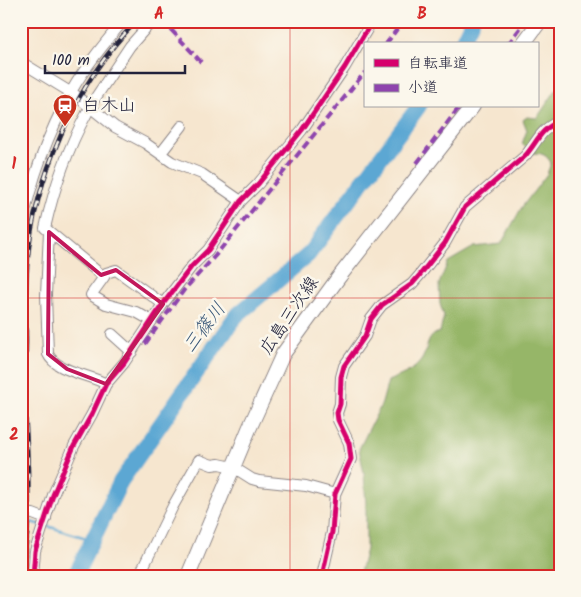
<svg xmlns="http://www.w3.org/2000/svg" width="581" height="597" font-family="Kalam,'Klee One',sans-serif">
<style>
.forest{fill:#96b668;stroke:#5c6c52}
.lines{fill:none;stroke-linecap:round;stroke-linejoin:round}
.stream{stroke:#5ba7d3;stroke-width:2.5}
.river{stroke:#5ba7d3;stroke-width:16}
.minor-casing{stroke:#8c8485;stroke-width:12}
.major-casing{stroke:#8c8485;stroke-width:16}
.minor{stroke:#fff;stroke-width:10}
.major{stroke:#fff;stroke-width:14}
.rail-casing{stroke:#22223b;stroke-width:4.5}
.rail{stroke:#fbf7ec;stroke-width:2.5;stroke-dasharray:8;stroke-linecap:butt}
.quiet{stroke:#8e44ad;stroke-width:4;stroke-dasharray:8 4;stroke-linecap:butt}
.cycleway-casing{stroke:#fbf7ec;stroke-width:8}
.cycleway{stroke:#d6006c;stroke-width:5}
.marked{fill:none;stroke:#c2185b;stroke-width:4;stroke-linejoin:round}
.grid{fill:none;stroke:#d62828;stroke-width:1;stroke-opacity:0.55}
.labels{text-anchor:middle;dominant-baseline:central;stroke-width:5;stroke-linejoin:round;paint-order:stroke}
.poi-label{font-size:18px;fill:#22223b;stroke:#fbf7ec;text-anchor:start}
.street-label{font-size:18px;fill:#22223b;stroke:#fbf7ec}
.water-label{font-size:19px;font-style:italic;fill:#395778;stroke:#fbf7ec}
.neatline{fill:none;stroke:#d62828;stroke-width:2}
.grid-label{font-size:16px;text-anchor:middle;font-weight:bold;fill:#d62828}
</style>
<rect width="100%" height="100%" fill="#fbf7ec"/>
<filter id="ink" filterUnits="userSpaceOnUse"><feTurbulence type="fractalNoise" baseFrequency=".02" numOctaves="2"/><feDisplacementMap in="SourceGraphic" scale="10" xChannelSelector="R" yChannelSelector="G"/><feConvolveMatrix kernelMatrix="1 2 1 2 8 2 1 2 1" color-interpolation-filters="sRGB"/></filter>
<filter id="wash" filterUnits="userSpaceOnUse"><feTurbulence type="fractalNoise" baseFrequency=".0096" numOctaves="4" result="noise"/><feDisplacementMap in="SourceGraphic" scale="20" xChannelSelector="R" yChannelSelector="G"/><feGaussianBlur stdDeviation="1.12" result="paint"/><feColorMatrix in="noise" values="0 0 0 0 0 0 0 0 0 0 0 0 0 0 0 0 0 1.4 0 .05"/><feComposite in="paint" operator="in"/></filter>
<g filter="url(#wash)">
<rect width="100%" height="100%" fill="#f6e6cf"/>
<path class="forest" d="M556,90L560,93V576H359L366,549V506L364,473L359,449L382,403L388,381C399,376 412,372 419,363C429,353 424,336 440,332L444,316L440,304L439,284L448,262L474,247L501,244L522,207L547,174L551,163C547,155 542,153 533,153L522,144L527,130L523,120L527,117L537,118Z"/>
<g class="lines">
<path class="stream" d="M21,519L41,525
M47,526L93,540"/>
<path class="river" d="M461,44L472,21
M75,576L121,481L236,316L308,255L419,106"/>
</g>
</g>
<g filter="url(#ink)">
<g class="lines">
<defs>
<path id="minor" d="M21,62L75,95L115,127L145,143L172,162L202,174L241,201
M90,106L130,46L152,21
M87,113C67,150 54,188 45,228L104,277L106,273L116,270L163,304
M161,153L182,126
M21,229C31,181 47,135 71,92C85,67 104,44 123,21
M49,232L46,295L48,354C56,372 90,374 106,384
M104,277L91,295L106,304L136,312L152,321
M112,334L132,352
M21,513L33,514L46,519
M33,576L35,551L53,495L74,446L92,414L106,384L124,363L163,304L192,266L208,250L241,201L258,184L302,130L345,67L372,21
M139,576L173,506L199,460L212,465L219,464L233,467L252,479L259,481L306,486L335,494
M322,576L332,532L335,494L351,459L349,443L338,420L337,413L340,404L341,377L344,366L365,336L371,319L382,305L412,284L419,276L445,243L465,207L525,156C538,141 540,129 560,121"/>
<path id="major" d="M523,44L540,21
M188,576L249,429L283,354L339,277L473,106"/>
</defs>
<use href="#minor" class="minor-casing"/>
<use href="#major" class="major-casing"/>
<use href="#minor" class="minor"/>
<use href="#major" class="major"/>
<defs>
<path id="rail" d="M21,576C24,557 28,538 28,519C30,482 27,446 25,409C24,387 26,364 26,341C26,317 25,293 27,269C32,184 75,81 137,21"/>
</defs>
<use href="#rail" class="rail-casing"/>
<use href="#rail" class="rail"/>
<path class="quiet" d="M163,21L202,63
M386,44L403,21
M508,44L526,21
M417,163L460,106
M145,344L184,290L215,256L365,72"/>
<defs>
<path id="cycleway" d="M33,576L35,551L53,495L74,446L92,414L106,384L124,363L163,304L192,266L208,250L241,201L258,184L302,130L345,67L372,21
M322,576L332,532L335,494L351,459L349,443L338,420L337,413L340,404L341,377L344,366L365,336L371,319L382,305L412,284L419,276L445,243L465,207L525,156C538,141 540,129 560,121"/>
</defs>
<use href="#cycleway" class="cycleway-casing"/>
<use href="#cycleway" class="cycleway"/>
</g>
</g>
<path class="marked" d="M49,232L101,275L116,270L163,304L106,384L67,369L48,354Z"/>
<path class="grid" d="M290,21V576M21,298H560"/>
<defs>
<symbol id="station-pin" viewBox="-11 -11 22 30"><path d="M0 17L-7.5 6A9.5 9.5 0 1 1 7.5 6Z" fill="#c8321e" stroke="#fbf7ec"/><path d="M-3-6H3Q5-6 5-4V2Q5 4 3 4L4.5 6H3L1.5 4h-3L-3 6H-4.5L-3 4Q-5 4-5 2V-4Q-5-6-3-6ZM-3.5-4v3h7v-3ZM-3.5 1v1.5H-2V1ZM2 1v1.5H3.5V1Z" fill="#fff"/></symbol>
</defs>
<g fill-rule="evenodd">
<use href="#station-pin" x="51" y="92" width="28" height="38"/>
</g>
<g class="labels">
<g class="poi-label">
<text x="82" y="106">白木山</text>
</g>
<g class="street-label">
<text transform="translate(290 316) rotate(-56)">広島三次線</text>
</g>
<g class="water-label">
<text transform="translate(205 328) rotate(-53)">三篠川</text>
</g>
</g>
<rect width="581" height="597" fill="none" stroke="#fbf7ec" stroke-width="55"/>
<rect x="364" y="42" width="175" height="65" fill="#fbf7ec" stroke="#a4a2a5"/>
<rect x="374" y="59" width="25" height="8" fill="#d6006c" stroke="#a4a2a5"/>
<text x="408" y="68" font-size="15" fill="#22223b">自転車道</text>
<rect x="374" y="84" width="25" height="8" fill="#8e44ad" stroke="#a4a2a5"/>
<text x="408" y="92" font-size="15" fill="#22223b">小道</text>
<path d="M45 65v8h140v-8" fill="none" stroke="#22223b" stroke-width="2.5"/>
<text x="52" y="65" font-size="15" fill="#22223b" stroke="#fbf7ec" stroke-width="4" paint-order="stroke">100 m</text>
<rect x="28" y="28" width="526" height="542" class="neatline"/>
<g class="grid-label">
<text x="159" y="19">A</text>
<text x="422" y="19">B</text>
<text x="14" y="169">1</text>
<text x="14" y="440">2</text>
</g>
</svg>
